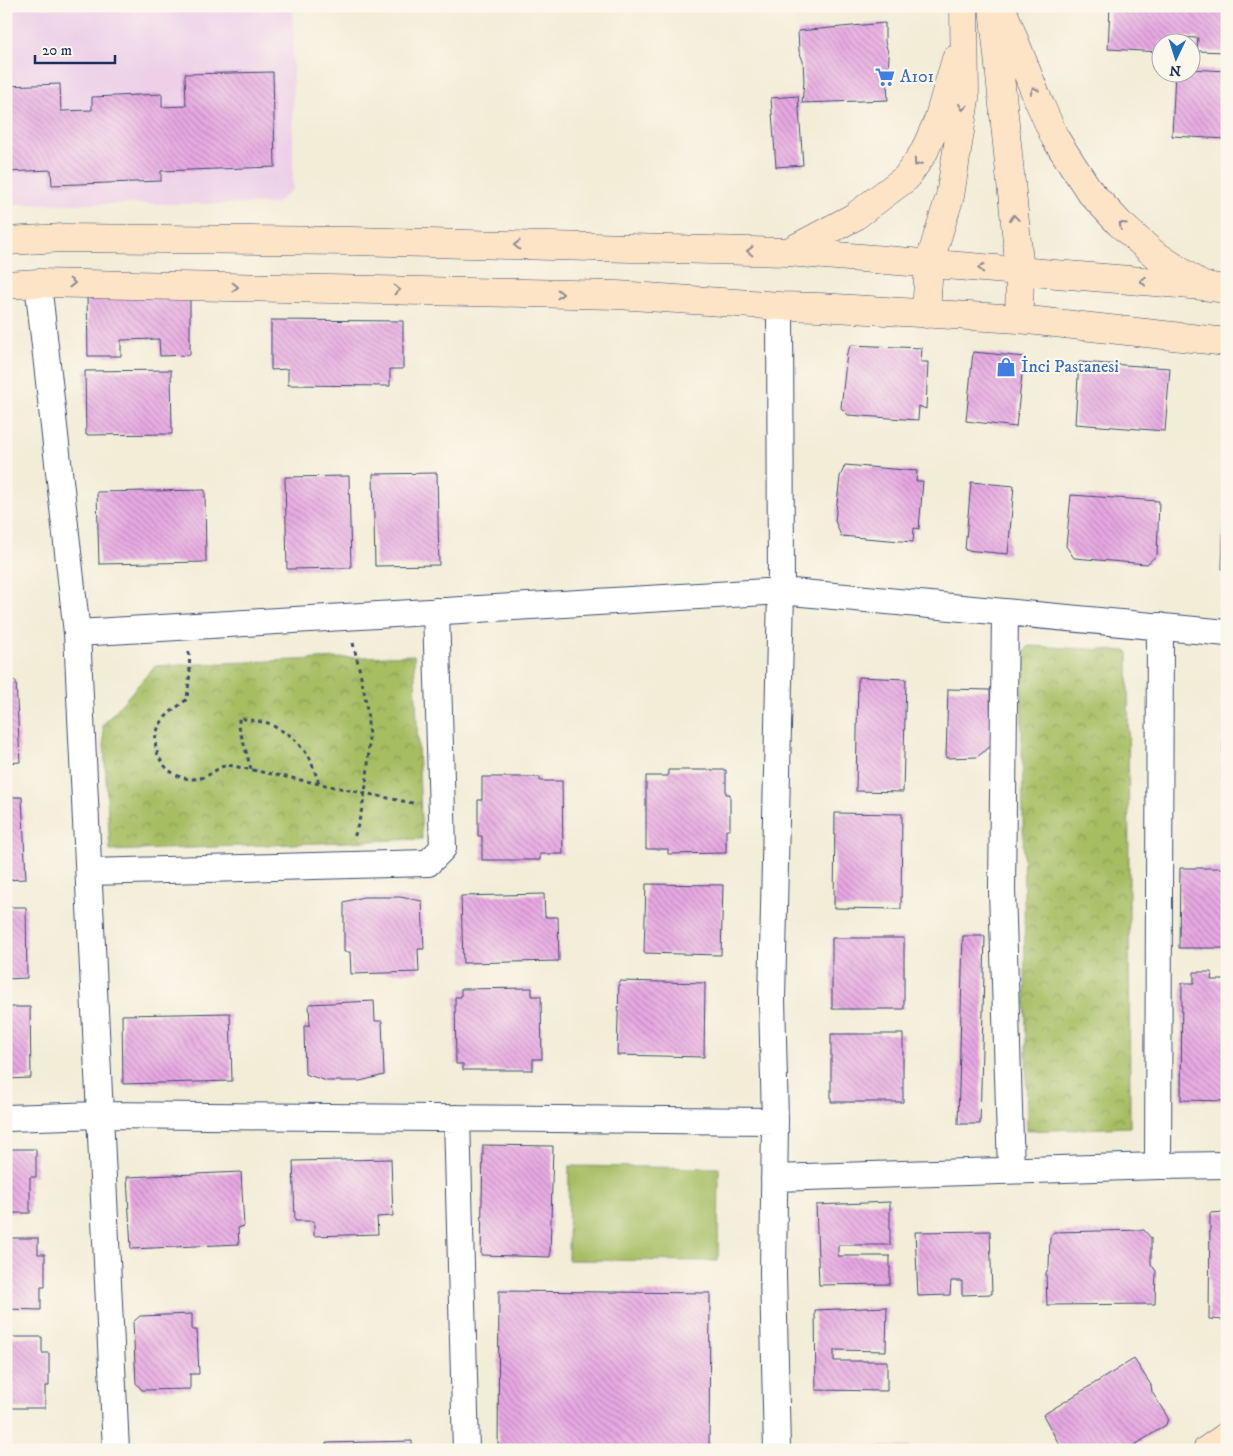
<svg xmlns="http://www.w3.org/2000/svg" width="1233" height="1456" font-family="'IM FELL DW Pica',serif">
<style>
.built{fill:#edd0e8}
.grass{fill:#a6bd62;stroke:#607660}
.park{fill:url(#park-crowns);stroke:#607660}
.building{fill:url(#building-back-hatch)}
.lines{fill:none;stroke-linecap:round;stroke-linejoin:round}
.street-casing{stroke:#3b4c70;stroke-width:28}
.secondary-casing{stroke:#3b4c70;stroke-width:29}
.path{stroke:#3b4c70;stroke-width:3;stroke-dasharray:4 4;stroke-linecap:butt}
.street{stroke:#fff;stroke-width:26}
.secondary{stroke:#fee4c6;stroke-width:28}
.oneway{stroke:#8c8a92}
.labels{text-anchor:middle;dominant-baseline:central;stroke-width:4.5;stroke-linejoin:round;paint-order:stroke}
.shop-label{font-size:18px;fill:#366cbe;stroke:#fbf7ec;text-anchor:start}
</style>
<defs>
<pattern id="park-crowns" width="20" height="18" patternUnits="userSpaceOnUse" patternTransform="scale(1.25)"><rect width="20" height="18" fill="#a6bd62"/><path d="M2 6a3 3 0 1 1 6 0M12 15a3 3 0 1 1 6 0" fill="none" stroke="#869a54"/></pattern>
<pattern id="building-back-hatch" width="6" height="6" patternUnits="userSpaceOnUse" patternTransform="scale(1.25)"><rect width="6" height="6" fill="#e7a8e1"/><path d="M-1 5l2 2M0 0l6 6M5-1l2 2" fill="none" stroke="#ba89ba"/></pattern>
</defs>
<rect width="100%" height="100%" fill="#fbf7ec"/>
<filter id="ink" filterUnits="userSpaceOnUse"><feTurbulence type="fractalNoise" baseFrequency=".02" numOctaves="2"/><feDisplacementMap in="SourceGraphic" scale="10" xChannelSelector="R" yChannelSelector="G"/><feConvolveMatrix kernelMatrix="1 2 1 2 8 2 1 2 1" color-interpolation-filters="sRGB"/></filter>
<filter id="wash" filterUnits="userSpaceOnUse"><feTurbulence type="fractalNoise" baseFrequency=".0096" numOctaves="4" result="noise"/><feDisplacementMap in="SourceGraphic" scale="20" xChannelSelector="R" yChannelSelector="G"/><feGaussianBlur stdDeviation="1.12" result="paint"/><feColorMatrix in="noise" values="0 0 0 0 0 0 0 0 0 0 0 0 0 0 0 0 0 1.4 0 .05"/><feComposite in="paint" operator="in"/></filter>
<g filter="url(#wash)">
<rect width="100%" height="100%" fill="#f2edd7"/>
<path class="built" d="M6,6H293V189L275,204H6Z"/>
<path class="grass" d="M569,1166L719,1168L718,1261L568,1260Z"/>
<path class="park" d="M1029,646L1128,651L1130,1127L1027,1131L1021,657Z
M414,655L422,839L110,851L103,725L155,666Z"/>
<g id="blocks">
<path class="building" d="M1110,6H1227V52L1197,51L1198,38L1172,37V42H1160V52L1108,49Z
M885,23V42L889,56L887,83L888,100L802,103L804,82L803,61L799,51L798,31Z
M1190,69L1227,71V139L1172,136L1175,72H1190Z
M273,72L275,167L161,171V181L52,185L51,170L6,172V86L60,84L61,111L92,110V97L162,94V107L186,106L185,74Z
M798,96L803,165L776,167L771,98Z
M190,292V355L160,356L159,339L121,340V356H88L87,294Z
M271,320L403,321V369H390V386L288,385V369L271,370Z
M851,345L922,348L921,362H928L926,409L919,406L918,420L848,415L841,408L847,353Z
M973,352L1024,357L1016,427L966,421Z
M1079,362L1170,368L1165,431L1075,424Z
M171,370L172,434L86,435L85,371Z
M845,465L917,471L916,481H923L919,529L914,528L913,542L841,536L835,521L840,477Z
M437,473L439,565L375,566L373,474Z
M349,476L351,568L287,569L285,477Z
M971,482L1014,486L1008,554L965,550Z
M205,490L206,562L99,564L97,492Z
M1071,495L1159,501L1157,555L1147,564L1074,558L1066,546Z
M1224,510H1227V569H1222Z
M858,677L906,679L903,792L856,791Z
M6,681H16L20,762L6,763Z
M948,689L990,690L991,746L977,757L946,758Z
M1224,706H1227V779H1222Z
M668,770H726V794H730V830H726V853L668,854V849H646V776H668Z
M482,777H540V781H562L563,854H540V860H482V836H478V800H482Z
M6,797H22L26,879L6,880Z
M835,813L902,814L901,909L834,908Z
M1180,868H1227V948H1179Z
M646,884L723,885L721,955L644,953Z
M544,894L545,917H558L559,961L463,963L461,896Z
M363,897H400L422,901L424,949H418L419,972L351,974L350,952H344V902Z
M6,907H26L27,978L6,979Z
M963,936H985L980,1124H958Z
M832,938H904V1009H832Z
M1194,972H1212L1211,980H1227V1101L1181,1100L1182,983H1194Z
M619,981L705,983L704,1057L617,1055Z
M532,988V996H541L542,1059H533V1070H463V1064H456L455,997H461V989Z
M374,1001L375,1021H382L384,1075L360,1081H327L305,1074L304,1026L310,1025L309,1004Z
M6,1007H30L31,1078L6,1079Z
M230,1013L232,1081L123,1084L122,1015Z
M831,1034H903V1102H831Z
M483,1145L553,1146L550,1257L481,1255Z
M6,1149H36V1177H30V1213H6Z
M391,1159L393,1216L377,1217L378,1234L314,1236V1221H295L293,1161Z
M241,1172L244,1226L238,1228L239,1244L131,1249L127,1177Z
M890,1202V1245H838V1256H890V1284L819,1285L816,1205Z
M1227,1212V1320L1209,1319L1210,1213Z
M1144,1230L1151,1238V1264L1156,1271L1155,1304L1047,1305L1046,1273L1049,1267L1050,1237L1054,1232Z
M990,1231L992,1294L962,1295V1281H951L950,1295L918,1296L915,1232Z
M6,1238H38V1254H45V1287H41V1310L6,1309Z
M499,1291L710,1293L709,1450H498Z
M887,1307L886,1351L834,1350V1361H887V1391L816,1390L815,1310Z
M192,1314V1330H197L199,1374H190V1389L142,1390L136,1383L133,1322L140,1316Z
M6,1337H42V1353H49V1386H45V1408H6Z
M1134,1359L1151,1385L1152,1392L1168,1418L1166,1425L1127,1450H1068L1067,1447L1059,1444L1043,1415Z
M412,1441V1450H326V1443Z
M823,1446L912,1447V1450H823Z"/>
</g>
</g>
<g filter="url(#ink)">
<use href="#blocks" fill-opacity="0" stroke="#3b4c70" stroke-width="1"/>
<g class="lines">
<defs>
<path id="street" d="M38,283L77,633L116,1450
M1005,612L1002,890L1011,1170
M77,633L781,591L1227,633
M89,872L428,863L443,848L436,611
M6,1118L100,1115L775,1121
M457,1118L466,1450
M1158,1166L1160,626
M774,1178L1158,1166L1227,1165
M777,1450L773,1274L775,1121L772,999L781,591L780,306"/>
<path id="secondary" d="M1001,6L1036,95L1055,138L1090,192L1119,223L1153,253L1201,285
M993,7L1020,271L1019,319
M6,241L64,238L352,241L788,252L1203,286L1227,289
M788,252L854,217L906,178L924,152L938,120L956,59
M6,285L38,283L617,295L780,306L819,307L1019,319L1227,342
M926,314L929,264L950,196L965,99L964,6
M1207,1450L1227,1436"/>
</defs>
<use href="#street" class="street-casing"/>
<use href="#secondary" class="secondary-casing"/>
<path class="path" d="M353,643C357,659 361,675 364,691C373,739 369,792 354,838
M189,652L190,672L187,699C178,707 167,713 161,723C145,747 165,779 193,779C210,779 215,767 228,765L417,804
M251,769L239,727V718L268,723L291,736L309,756L319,783"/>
<use href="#street" class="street"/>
<use href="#secondary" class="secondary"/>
</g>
<defs><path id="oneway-chevron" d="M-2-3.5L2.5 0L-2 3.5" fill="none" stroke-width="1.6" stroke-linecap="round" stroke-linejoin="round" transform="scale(1.25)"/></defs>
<g class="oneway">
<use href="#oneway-chevron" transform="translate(1034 90) rotate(-112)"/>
<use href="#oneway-chevron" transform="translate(963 107) rotate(98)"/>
<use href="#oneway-chevron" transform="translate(917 163) rotate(125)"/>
<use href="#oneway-chevron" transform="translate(1014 218) rotate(-96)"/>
<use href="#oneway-chevron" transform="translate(1122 225) rotate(-137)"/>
<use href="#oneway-chevron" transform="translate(517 245) rotate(-179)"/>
<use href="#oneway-chevron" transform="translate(750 251) rotate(-179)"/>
<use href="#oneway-chevron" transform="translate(981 268) rotate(-176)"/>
<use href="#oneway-chevron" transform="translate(1143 281) rotate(-175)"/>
<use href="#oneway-chevron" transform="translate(72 283) rotate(1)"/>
<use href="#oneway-chevron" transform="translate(235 287) rotate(1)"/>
<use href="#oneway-chevron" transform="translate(397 290) rotate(1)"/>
<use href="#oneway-chevron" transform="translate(560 294) rotate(1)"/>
</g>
</g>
<defs>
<symbol id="supermarket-bare" viewBox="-9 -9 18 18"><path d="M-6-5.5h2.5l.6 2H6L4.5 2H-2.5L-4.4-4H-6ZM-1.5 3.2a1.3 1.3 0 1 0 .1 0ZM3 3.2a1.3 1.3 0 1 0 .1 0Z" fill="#3f7fe0" stroke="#fbf7ec" stroke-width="2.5" paint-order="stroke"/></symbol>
<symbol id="shop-bare" viewBox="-9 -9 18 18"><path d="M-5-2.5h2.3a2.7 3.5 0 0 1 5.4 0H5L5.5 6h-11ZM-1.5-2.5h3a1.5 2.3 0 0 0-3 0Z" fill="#3f7fe0" stroke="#fbf7ec" stroke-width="2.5" paint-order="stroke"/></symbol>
</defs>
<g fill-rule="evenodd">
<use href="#supermarket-bare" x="871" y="63" width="28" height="28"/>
<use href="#shop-bare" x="992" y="353" width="28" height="28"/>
</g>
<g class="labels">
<g class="shop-label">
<text x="900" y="77">A101</text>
<text x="1021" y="367">İnci Pastanesi</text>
</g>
</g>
<rect width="1233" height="1456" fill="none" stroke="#fbf7ec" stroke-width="25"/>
<g transform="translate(1176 58) rotate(184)"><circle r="24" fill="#fbf7ec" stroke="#a1a7b3"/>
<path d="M0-4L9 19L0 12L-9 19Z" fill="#1f6fb2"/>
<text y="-8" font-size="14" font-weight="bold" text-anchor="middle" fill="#1b2f5e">N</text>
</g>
<path d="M35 55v8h80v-8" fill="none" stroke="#1b2f5e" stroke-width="2.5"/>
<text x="42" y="55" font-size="15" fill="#1b2f5e" stroke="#fbf7ec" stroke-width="4" paint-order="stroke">20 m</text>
</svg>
